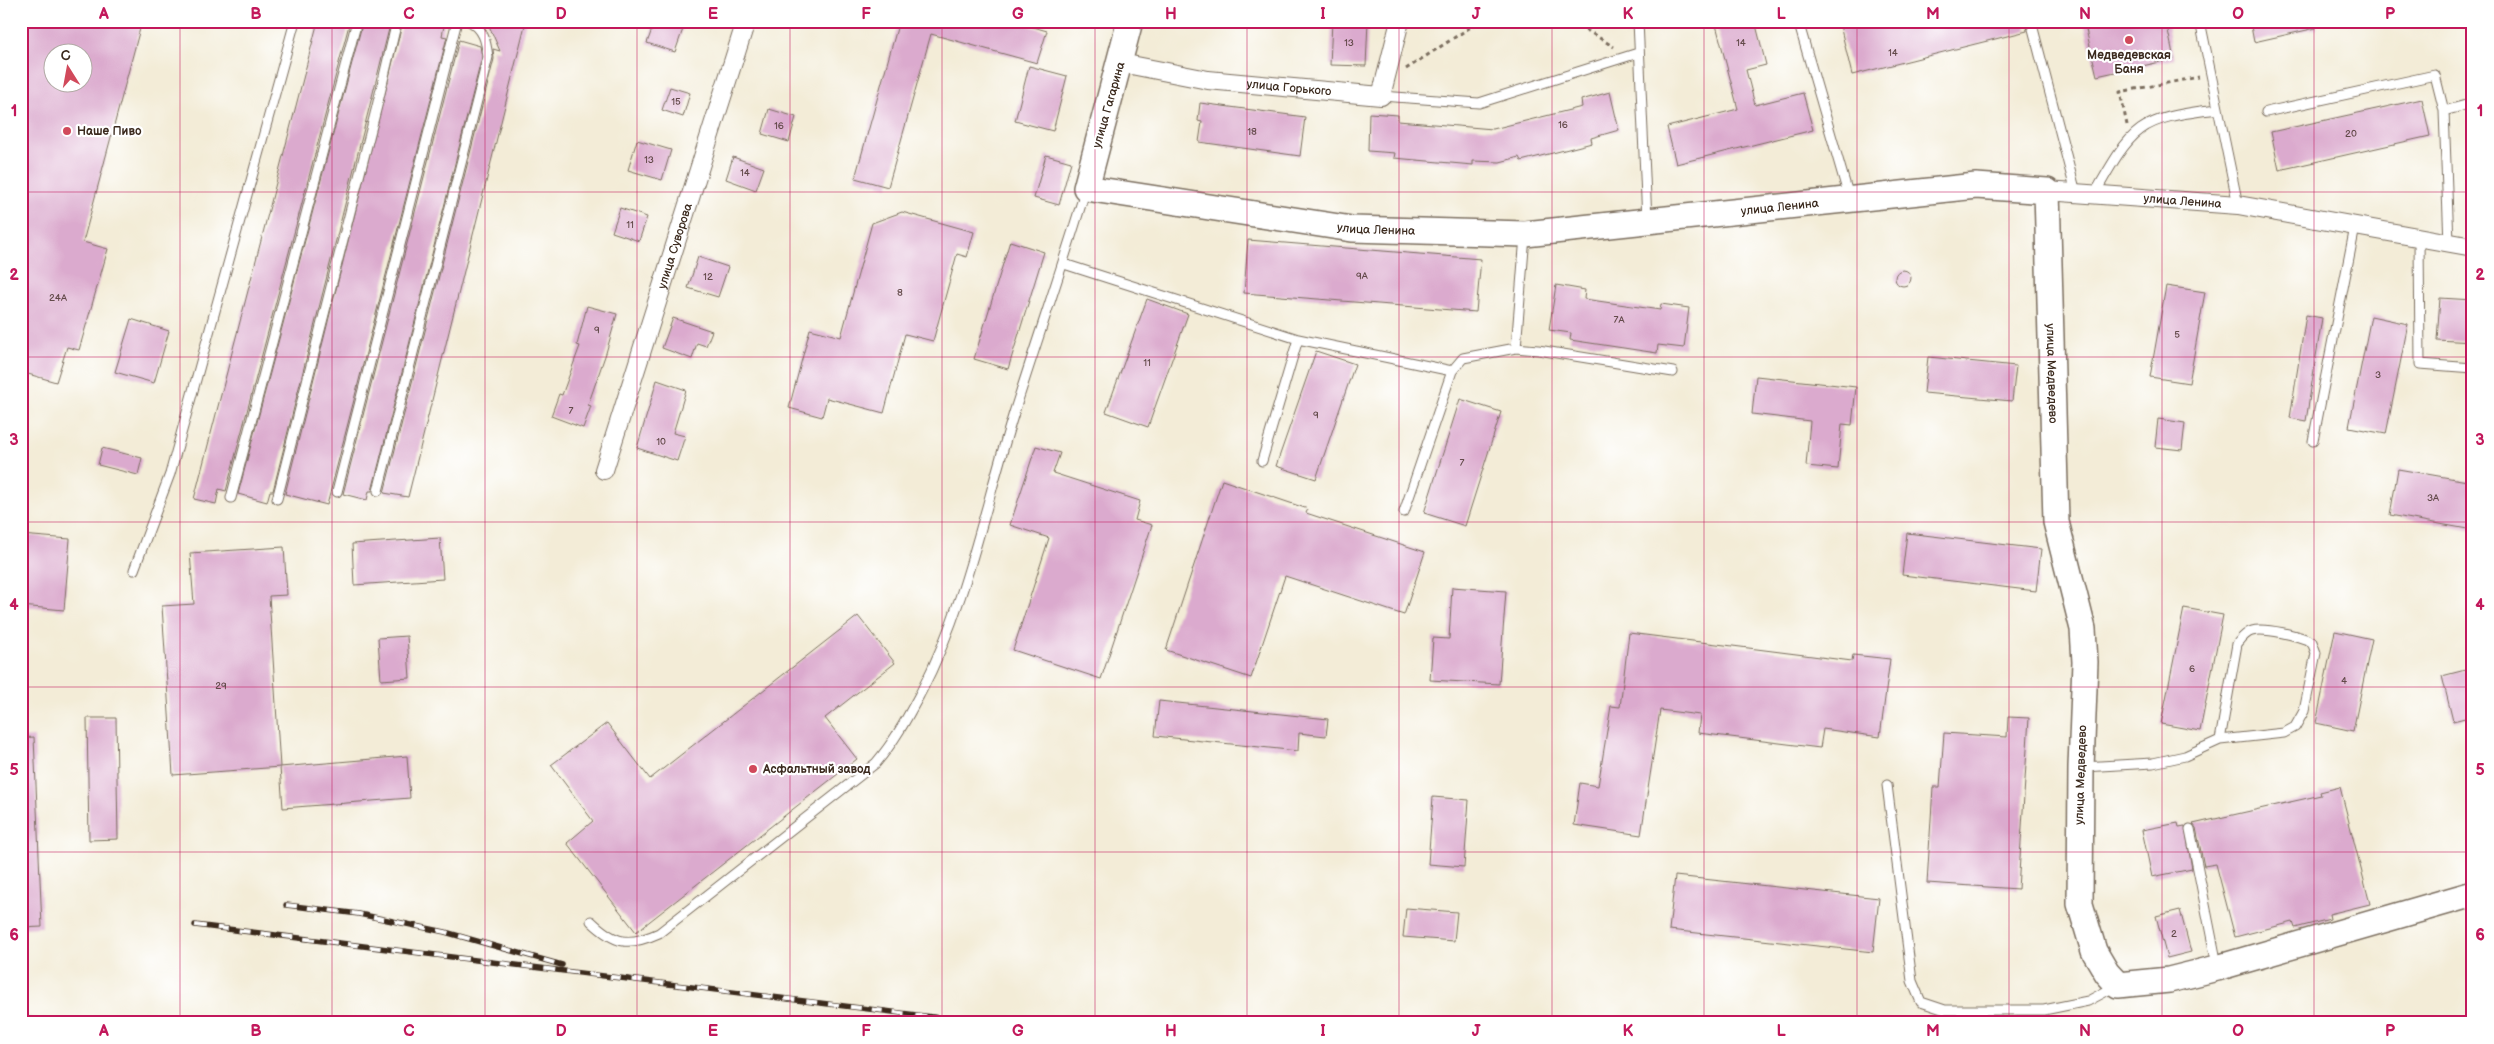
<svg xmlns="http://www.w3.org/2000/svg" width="2494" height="1044" font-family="'Balsamiq Sans',sans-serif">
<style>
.green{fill:#84c984;stroke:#607a51}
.building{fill:#dbaace;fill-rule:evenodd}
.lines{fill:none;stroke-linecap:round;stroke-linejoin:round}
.lane-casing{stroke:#7b6e5f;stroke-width:11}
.street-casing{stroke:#7b6e5f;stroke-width:20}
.secondary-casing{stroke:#7b6e5f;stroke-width:28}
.path{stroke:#7b6e5f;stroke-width:3;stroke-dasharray:4 4;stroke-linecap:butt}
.lane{stroke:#fff;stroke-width:9}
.street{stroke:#fff;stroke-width:18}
.secondary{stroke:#fff;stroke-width:25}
.rail-casing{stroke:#3b2a1e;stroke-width:5.5}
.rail{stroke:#fff;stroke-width:4;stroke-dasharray:11;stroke-linecap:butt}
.grid{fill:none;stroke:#c2185b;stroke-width:1;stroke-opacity:0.55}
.poi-dot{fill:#d1495b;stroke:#fff;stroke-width:2}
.labels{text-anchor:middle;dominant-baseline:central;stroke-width:4.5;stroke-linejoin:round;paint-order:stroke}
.number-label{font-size:10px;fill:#634a4a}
.poi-label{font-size:12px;font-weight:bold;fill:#3b2a1e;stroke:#fff;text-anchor:start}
.street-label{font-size:12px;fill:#3b2a1e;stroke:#fff}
.neatline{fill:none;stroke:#c2185b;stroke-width:2}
.grid-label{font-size:16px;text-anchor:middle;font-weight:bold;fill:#c2185b}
</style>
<rect width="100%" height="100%" fill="#fff"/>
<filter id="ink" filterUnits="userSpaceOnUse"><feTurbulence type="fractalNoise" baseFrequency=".02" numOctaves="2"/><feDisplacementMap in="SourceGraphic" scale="10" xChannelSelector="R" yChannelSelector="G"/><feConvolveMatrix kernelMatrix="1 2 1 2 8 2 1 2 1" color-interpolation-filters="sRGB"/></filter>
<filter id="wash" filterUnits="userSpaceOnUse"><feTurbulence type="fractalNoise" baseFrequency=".0096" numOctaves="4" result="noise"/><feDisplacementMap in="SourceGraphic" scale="20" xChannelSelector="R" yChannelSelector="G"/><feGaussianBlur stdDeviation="1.12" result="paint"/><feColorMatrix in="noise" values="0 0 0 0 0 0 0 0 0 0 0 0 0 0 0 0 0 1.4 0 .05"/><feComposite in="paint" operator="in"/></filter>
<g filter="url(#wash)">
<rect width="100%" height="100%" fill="#f3ecd7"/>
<path class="green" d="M21,1017L67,1023H21Z"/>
<g id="blocks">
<path class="building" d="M21,21H142L83,242L108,249L79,350L67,347L56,382L21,372ZM52,52H82V82H52Z
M318,21H350L226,491L219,489L216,504L194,499Z
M363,21H391L273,491H270L267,502L238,494Z
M403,21H445L442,36L447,37L327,505L285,494Z
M487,21H526L408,497L384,493L494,59L493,49L500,51Z
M655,21L683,29L675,52L647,43Z
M899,21H1013L1047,31L1037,63L931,34L888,187L855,178Z
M1332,21H1368L1366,66L1330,65Z
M1715,21H1755L1766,65L1746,70L1755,105L1803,93L1813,130L1676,164L1667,127L1738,109Z
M1839,21H2025L2027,31L1852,75Z
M2084,21H2166L2174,59L2097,76Z
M2250,21H2315L2316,28L2254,42Z
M459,40L480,46L482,57L372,491H369L367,500L343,494Z
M1029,66L1067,76L1053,131L1015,121Z
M670,87L690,93L683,117L662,110Z
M1610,92L1619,130L1591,138L1592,143L1521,161L1519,157L1500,162L1473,161V165L1394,158L1395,153L1368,151L1369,113L1398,115V121L1493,129L1582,107L1581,100Z
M2422,99L2430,136L2279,170L2271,132Z
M1200,103L1305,117L1300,156L1199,142L1202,122L1198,121Z
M769,109L796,117L789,142L762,134Z
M637,140L671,150L662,180L628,170Z
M1046,155L1071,162L1059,205L1034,198Z
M733,157L764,168L756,190L726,179Z
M620,208L647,217L639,241L612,232Z
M902,212L974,232L967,257L957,254L933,341L905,334L884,413L827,398L822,417L789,408L810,329L841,337L872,223Z
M1248,240L1481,259L1476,312L1244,293Z
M1010,241L1044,252L1008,369L974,359Z
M698,257L728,267L718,297L688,288Z
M1895 278a8 8 0 1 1 16 0a8 8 0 1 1-16 0Z
M1556,285L1585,290L1584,299L1660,310L1661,304L1689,308L1684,348L1658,345L1657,353L1570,340L1571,333L1549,330Z
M2166,286L2205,292L2189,383L2150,377Z
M2440,298L2473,300V342L2437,340Z
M1147,299L1188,314L1148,427L1106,412Z
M587,306L617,314L606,353L588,405L591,406L583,428L551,416L559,394L562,395L580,346L577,345Z
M2306,315L2322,318L2306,421L2290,418Z
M2371,316L2408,324L2386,434L2349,427Z
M673,318L712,331L706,346L697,343L692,359L662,348Z
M131,319L169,331L154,383L115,372Z
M1316,351L1355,364L1316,479L1276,466Z
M1928,357L2016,366L2012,401L1924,393Z
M1756,376L1856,387L1852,425L1842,424L1838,469L1806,466L1810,421L1752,414Z
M657,380L686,390L673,433L685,436L677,461L637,448Z
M1460,399L1501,412L1465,526L1424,513Z
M2158,419L2185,423L2182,450L2155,447Z
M1036,446L1060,453L1053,473L1140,501L1135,520L1152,525L1101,679L1013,650L1049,538L1010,525Z
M102,448L142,458L138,475L98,465Z
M2398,469L2473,482V530L2390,515Z
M1222,480L1308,509L1306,513L1425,552L1404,615L1285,576L1251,678L1166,650Z
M1907,533L2041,549L2036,591L1902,575Z
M21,535L70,539L64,610L21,606Z
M440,538L443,579L354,585L352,544Z
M284,547L287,595L269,596L280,767L173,775L162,606L194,604L190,553Z
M1452,587L1506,591L1499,684L1430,680L1433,638L1449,639Z
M2184,608L2223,615L2200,731L2161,724Z
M858,616L895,663L825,718L857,759L636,932L567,843L593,821L551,765L607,723L650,779Z
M2335,631L2372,639L2353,731L2316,723Z
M1629,633L1852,661L1853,655L1890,659L1880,737L1823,729L1820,748L1698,733L1700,715L1660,710L1641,835L1574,825L1580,783L1598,786L1611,706L1620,707Z
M407,636L410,678L381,680L378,638Z
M2473,668V716L2453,721L2442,676Z
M1159,701L1328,719L1326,736L1299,733L1298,751L1155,736Z
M2008,717L2029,718L2018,889L1927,883L1933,787H1940L1944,733L2007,737Z
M87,718H116L118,839L89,840Z
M34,737L42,927L21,928V738Z
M407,756L410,798L283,808L280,767Z
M2340,787L2370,904L2329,914L2330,919L2295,928L2293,922L2235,937L2216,864L2204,866L2196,828L2193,824L2321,795L2320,792Z
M1433,797L1469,800L1464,867L1428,864Z
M2178,823L2179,827L2185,826L2192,869L2152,877L2142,830Z
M1675,876L1879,898L1873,952L1669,930Z
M1406,908L1457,912L1454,941L1403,937Z
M2180,910L2191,952L2167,958L2156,916Z"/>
</g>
</g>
<g filter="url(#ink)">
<use href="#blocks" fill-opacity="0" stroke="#7b6e5f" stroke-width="1"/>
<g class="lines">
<defs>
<path id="lane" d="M1638,21L1647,220
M1798,21L1849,197
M2031,21L2076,193
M2200,21L2238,205
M1381,96L1479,103L1638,53
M2444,111L2473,103
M2266,112L2435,75L2444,111L2449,243
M2094,195C2133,126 2138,118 2218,109
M2419,238L2420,364L2473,368
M1064,264L1298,339L1452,371L1404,512
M1516,348L1525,236
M1452,371L1463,358L1516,348L1538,350L1673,372
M2313,441L2355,227
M1262,461L1298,339
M378,491L488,57C486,41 484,29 469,21
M337,492L457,21
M231,498L357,21
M277,499L377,106L397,21
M134,570L170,474L295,21
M2083,767L2153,763L2185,756L2220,740L2237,644C2241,639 2245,633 2252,631C2264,627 2301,636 2312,642L2316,653L2304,711L2295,727L2284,733L2220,740
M1887,785L1912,981L1921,1002L1945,1010H2044L2088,1001L2116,986
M2190,829L2217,965
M591,921C615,944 628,947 659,933L876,763C895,741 907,718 921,692C966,605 984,509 1013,416C1037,340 1063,265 1086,188"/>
<g id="street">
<path id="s1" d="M1121,63L1208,80L1381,96L1400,21"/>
<path id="s2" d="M2047,191L2238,205L2473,247"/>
<path id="s3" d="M604,470L746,21"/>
</g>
<g id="secondary">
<path id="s4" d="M1130,21L1086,188L1352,229L1525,234L1976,186L2047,191L2056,522L2083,629L2085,662L2081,767L2080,904L2094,951L2107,973L2118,985L2169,980L2217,968L2473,894"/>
</g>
</defs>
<use href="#lane" class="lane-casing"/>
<use href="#street" class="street-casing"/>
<use href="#secondary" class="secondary-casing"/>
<path class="path" d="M1572,21L1614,47
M1406,69L1480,21
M2127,125L2120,92L2199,77"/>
<use href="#lane" class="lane"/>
<use href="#street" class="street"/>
<use href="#secondary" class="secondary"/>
<defs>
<path id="rail" d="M286,905L359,914L445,932L562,965
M195,925L981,1023"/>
</defs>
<use href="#rail" class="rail-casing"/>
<use href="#rail" class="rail"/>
</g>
</g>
<path class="grid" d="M180,21V1023M332,21V1023M485,21V1023M637,21V1023M790,21V1023M942,21V1023M1095,21V1023M1247,21V1023M1399,21V1023M1552,21V1023M1704,21V1023M1857,21V1023M2009,21V1023M2162,21V1023M2314,21V1023M21,192H2473M21,357H2473M21,522H2473M21,687H2473M21,852H2473"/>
<g class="poi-dot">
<circle cx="2129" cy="40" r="5"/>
<circle cx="67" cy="131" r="5"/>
<circle cx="753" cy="769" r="5"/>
</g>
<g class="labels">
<g class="number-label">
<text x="1349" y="43">13</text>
<text x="1741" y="43">14</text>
<text x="1893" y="53">14</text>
<text x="676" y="102">15</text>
<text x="1563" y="125">16</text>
<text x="779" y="126">16</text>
<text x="1252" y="132">18</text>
<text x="2351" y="134">20</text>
<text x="649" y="160">13</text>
<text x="745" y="173">14</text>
<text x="630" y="225">11</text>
<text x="1362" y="276">9А</text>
<text x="708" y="277">12</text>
<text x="900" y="293">8</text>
<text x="58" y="298">24А</text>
<text x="1619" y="320">7А</text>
<text x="597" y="330">9</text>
<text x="2177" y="335">5</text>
<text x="1147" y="363">11</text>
<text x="2378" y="375">3</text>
<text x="571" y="411">7</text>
<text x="1316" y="415">9</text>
<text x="661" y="442">10</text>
<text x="1462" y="463">7</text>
<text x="2433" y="498">3А</text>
<text x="2192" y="669">6</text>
<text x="2344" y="681">4</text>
<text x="221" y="686">29</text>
<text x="2174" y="934">2</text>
</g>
<g class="poi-label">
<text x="2129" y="55" text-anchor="middle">Медведевская<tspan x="2129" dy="14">Баня</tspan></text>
<text x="77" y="131">Наше Пиво</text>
<text x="763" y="769">Асфальтный завод</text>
</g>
<g class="street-label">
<text stroke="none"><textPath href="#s1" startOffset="170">улица Горького</textPath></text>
<text transform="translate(1109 105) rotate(-74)">улица Гагарина</text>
<text stroke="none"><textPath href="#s2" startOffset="136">улица Ленина</textPath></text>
<text stroke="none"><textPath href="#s4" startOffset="871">улица Ленина</textPath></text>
<text stroke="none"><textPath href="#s4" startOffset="466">улица Ленина</textPath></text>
<text stroke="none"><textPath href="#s3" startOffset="235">улица Суворова</textPath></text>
<text stroke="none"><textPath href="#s4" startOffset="1322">улица Медведево</textPath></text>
<text transform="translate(2081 775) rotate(-88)">улица Медведево</text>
</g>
</g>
<rect width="2494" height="1044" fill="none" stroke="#fff" stroke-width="55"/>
<g transform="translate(68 68) rotate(349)"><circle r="24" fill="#ffffff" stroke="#b1aaa5"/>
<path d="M0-4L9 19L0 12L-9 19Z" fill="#d1495b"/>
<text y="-8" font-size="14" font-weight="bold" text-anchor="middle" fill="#3b2a1e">С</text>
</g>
<rect x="28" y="28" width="2438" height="988" class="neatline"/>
<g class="grid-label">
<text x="104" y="19">A</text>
<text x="256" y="19">B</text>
<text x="409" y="19">C</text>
<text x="561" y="19">D</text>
<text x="713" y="19">E</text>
<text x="866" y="19">F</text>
<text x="1018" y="19">G</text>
<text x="1171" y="19">H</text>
<text x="1323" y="19">I</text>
<text x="1476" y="19">J</text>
<text x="1628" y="19">K</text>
<text x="1781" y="19">L</text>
<text x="1933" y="19">M</text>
<text x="2085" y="19">N</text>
<text x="2238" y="19">O</text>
<text x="2390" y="19">P</text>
<text x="14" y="116">1</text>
<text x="2480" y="116">1</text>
<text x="14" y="280">2</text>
<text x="2480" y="280">2</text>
<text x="14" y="445">3</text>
<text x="2480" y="445">3</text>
<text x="14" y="610">4</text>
<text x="2480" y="610">4</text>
<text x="14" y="775">5</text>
<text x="2480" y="775">5</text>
<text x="14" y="940">6</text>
<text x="2480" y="940">6</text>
<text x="104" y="1036">A</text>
<text x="256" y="1036">B</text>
<text x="409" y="1036">C</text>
<text x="561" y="1036">D</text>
<text x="713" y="1036">E</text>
<text x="866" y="1036">F</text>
<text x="1018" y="1036">G</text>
<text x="1171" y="1036">H</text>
<text x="1323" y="1036">I</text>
<text x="1476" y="1036">J</text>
<text x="1628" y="1036">K</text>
<text x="1781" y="1036">L</text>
<text x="1933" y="1036">M</text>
<text x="2085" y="1036">N</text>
<text x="2238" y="1036">O</text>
<text x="2390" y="1036">P</text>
</g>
</svg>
